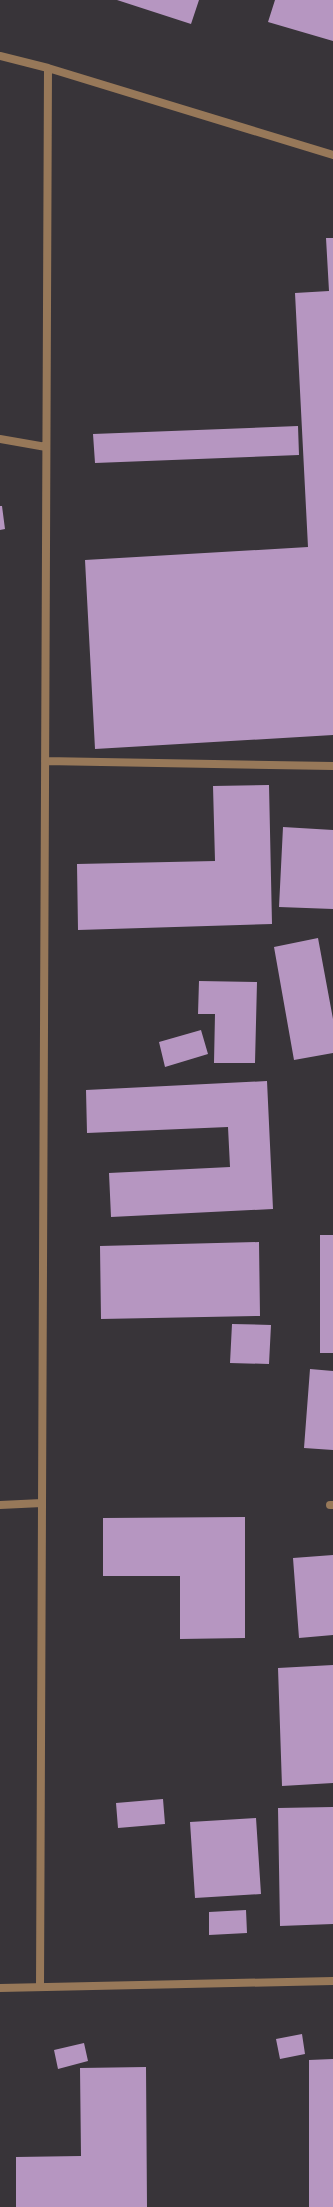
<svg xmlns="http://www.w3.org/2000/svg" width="333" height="2207" font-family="Roboto,sans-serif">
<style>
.building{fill:#b696c1}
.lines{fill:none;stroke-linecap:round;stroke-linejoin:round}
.lane{stroke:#977859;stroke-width:8}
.street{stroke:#977859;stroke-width:8}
</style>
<rect width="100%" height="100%" fill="#383439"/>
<path class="building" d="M117,0H199L191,24Z
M275,0H333V41L268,22Z
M326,238H333V735L95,749L85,560L308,547L295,293L329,291Z
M298,426L299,455L95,463L93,434Z
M0,506H2L5,529L0,530Z
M269,785L272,924L78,930L77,864L215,861L213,786Z
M283,827L333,830V909L279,907Z
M318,938L333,1019V1053L294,1060L274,947Z
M199,981L257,982L255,1063H214L215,1014H198Z
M201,1030L208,1054L165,1067L159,1042Z
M267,1081L273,1209L111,1217L109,1173L230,1167L228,1127L87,1133L86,1090Z
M320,1235H333V1353H320Z
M259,1242L260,1316L101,1319L100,1246Z
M232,1324L271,1325L269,1364L230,1363Z
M310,1369L333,1371V1450L304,1448Z
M245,1517V1638L180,1639V1576H103V1518Z
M333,1555V1635L299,1638L293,1558Z
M333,1665V1783L282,1786L278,1668Z
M163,1799L165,1824L118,1828L116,1803Z
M333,1807V1924L280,1926L278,1808Z
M256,1818L261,1894L195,1898L190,1822Z
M246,1910L247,1933L209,1935V1912Z
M302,2034L305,2054L280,2059L276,2039Z
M84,2043L88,2061L58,2069L54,2050Z
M333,2059V2207H309V2060Z
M146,2067L147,2207H16V2157L81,2156L80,2068Z"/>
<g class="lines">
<path class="lane" d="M330,1505H333"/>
<path class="street" d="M0,56L48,68L333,155
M0,439L46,447
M45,761L333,766
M0,1505L42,1503
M40,1987L48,68
M0,1988L333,1981"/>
</g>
</svg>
